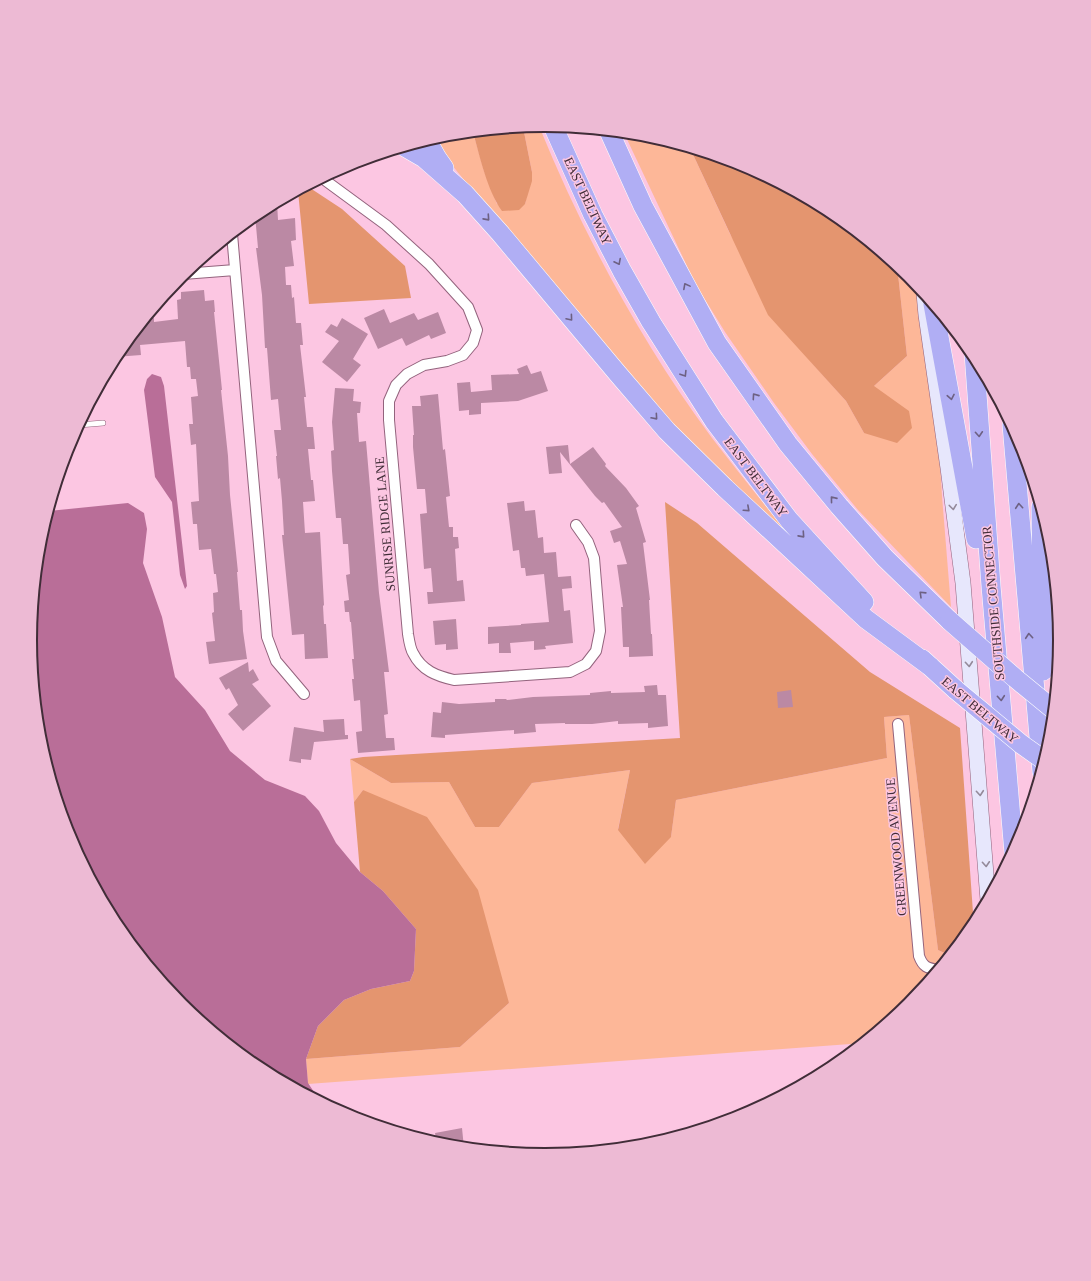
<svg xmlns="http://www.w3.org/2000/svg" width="1091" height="1281" font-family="'Times New Roman',serif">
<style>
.green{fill:#fdb798}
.forest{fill:#e4956f}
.water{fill:#b96e98}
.building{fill:#bb89a4}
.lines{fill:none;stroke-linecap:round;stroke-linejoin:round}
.lane-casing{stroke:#93637d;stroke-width:6}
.street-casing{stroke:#93637d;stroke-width:12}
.secondary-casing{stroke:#93637d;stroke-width:16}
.highway-casing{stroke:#fff;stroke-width:20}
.lane{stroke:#fff;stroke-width:5}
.street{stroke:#fff;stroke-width:10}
.secondary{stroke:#e7e7fc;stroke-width:15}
.highway{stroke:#b0aef4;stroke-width:19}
.highway-bridge-casing{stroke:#fff;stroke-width:20;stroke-linecap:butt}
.highway-bridge{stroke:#b0aef4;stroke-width:19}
.oneway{stroke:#6d6183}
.oneway2{stroke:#948a9a}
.labels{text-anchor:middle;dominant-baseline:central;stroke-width:3;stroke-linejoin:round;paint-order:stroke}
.street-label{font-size:13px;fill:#412d38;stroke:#fcc6e2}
.rim{fill:none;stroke:#412d38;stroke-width:2}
</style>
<rect width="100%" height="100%" fill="#fcc6e2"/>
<path class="green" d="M539,126C584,236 641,342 712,438C739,473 767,508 795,542L700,457L485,206L431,139L445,135L473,132L484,171L497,204H525L532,172L523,127Z
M624,133L646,135L690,148L730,234L812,363L846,401L864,433L874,386L907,356L897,265L910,276L917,284L939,446L942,496L951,607L858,510L812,454L774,403L725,332L696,285Z
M909,715L938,950L951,956L910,1005L864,1043L308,1084L306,1059L460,1047L509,1003L363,790L354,802L350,759L391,783L449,782L475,827H499L532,783L630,770L618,829L671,837L676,800L887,758L884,717Z"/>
<path class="forest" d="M523,127L532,172V181L525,204L519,210L502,211C487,190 480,157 473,132Z
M690,148L743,164L832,212L897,265L907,356L874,386L909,411L912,428L897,443L864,433L846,401L768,315Z
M307,186L342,209L405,266L411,298L309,304L298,191Z
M665,502L697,523L870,672L960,728L974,927L951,956L938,950L909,715L884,717L887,758L676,800L671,837L645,864L618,830L630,770L532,783L499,827H475L449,782L391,783L350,759L363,757L680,738Z
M363,790L427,817L478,890L509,1003L460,1047L306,1059L318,1026L344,1000L371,989L410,981L414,971L416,929L383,891L360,872L354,802Z"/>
<path class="water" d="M152,374L161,377L164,386L187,586L185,589L180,575L172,502L155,477L144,390L147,379Z
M128,503L144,513L147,529L143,563L162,617L175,677L205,710L230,751L265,780L305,796L319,811L336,843L360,872L383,891L416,929L414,971L410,981L371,989L344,1000L318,1026L306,1059L308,1083L314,1092L313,1098L259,1069L181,1005L117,927L69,838L40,741L30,640L40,540L49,511Z"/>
<path class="building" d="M277,202L278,220L295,218L296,240L291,241L294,266L285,267L286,285H291L292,298L294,297L296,323H301L303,345H300L306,397H304L307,427H313L315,449H308L311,480H313L315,501L303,502L305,533L320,532L324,605L323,606L324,624H326L328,658L305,659L304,634L292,635L282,535H284L282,501L280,478L278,479L276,456H277L274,430H281L278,399L271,400L267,348H265L262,295L256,248H258L255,215Z
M204,290L205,301L214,300L215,312H214L222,390H221L228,456L230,495L238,572H237L240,610H242L243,631L247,659L209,664L206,642L215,641L212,613L214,612L213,593L218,592L216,574H214L211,549L199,550L197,524H193L191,502L199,501L196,444L191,445L189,424H193L191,397L198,396L196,379H191L190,367H187L185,341L140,345L141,355L115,357L146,319L154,318V322L178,319L177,300L181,299V292Z
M384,309L390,323L414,313L418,320L438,312L446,333L431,339L429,335L406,346L402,338L378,349L364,318Z
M342,318L368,334L353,359L361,365L347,382L322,362L339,341L325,332L331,324L337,327Z
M527,365L531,374L541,371L548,391L518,401L481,403V414L469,415V410L459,411L457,383L470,382L471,392L492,390L491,375L519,374L517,369Z
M335,388L354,389L353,401L361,402L360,413H357L359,442L366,441L379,593L389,672H384L388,714L384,715L386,738H394L395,750L358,753L356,732L362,731L360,700L354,701L352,679H354L352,659H354L351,622H350L349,612H345L344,601L349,600L346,575L350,574L348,544H343L341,518H336L332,471L331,451L334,450L332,422Z
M438,394L443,450L445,449L450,496L446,497L449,527H453V537H458L459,548L455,549L457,581L463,580L465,601L428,604L427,592H433L431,568L424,569L420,514L427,513L425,489H417L413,447V435H414L412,406H421L420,396Z
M568,445L570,464L593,447L606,464L605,466L626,488L639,506L636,508L646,542L643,543L650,600H649L651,634H652L653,656L629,657V647H623L621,607H623L617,565L627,564L620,541L614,543L610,531L622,527L604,502L602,503L595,496L560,452L562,473L549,474L546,447Z
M524,501L525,511L535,510L538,538L543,537L544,553L556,552L558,577L571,576L572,588L562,589L564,611L570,610L573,643L545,646L546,649L534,650V641L510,643L511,653H499V643L488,644V627L521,625V624L549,622L544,574L526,576L525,568H521L519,550L513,551L507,503Z
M456,619L458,649L446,650V644L435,645L433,621Z
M248,662L249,672L253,669L259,680L252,684L271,706L243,731L228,714L238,705L229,688L226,690L219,678Z
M657,685L658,695H666L668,726L648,728V723L618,724V721L592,724H565V723L535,724L536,732L514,734V730L445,735V738L431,737L433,712L441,713L442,702L459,704L495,702V699H506L507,700L533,697L590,695V693L611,691V693L645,692L644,686Z
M791,690L793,707L778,708L777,692Z
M344,719L345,735H348V739L314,742L311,760L301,759V763L289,761L294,727L324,732L323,720Z
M462,1128L464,1148L445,1146L437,1144L435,1133Z"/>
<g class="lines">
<defs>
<path id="lane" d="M79,425L103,423"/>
<path id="street" d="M322,178L386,225L429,264L468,307L477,330L473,343L463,355L447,361L424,365L407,374L396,385L389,401V420L408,634C409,640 410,648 413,653C422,671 437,676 454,680L570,672L586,664L596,651L600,631L594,558L588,542L576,525
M232,234L267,637L276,661L304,694
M183,274L235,270
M898,724L919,956C923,967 927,968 938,970"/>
<path id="secondary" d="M924,293L926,315L948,468L963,583L988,900"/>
<path id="highway" d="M553,126L593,215L622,271L651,322L691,385L714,421L789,520L864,602
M609,131L643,206L717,343L788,444L839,506L885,558L950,621
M427,140L437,158L444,168
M405,147L424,158L465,194L500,233L618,374L667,431L725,488L866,619L931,667
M933,304L976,539
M974,353L991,586L1014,853
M1012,425L1042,772
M1041,507L1043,671
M922,659L956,690"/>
</defs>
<use href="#lane" class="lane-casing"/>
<use href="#street" class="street-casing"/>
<use href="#secondary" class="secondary-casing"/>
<use href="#highway" class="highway-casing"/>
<use href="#lane" class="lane"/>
<use href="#street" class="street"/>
<use href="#secondary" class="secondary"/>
<use href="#highway" class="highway"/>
<defs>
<path id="highway-bridge" d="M950,621L1015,678L1054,710
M956,690L1021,744L1045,761"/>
</defs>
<use href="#highway-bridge" class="highway-bridge-casing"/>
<use href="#highway-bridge" class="highway-bridge"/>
</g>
<defs><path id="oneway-chevron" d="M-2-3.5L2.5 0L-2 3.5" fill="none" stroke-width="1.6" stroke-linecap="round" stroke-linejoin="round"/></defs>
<g class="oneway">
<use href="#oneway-chevron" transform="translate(487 218) rotate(48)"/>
<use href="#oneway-chevron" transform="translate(618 262) rotate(63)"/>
<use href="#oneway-chevron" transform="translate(686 286) rotate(-118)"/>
<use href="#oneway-chevron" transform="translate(570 318) rotate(50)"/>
<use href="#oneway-chevron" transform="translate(684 374) rotate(58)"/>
<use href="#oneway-chevron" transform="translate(755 396) rotate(-125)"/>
<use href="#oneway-chevron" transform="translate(951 397) rotate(79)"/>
<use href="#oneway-chevron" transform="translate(655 417) rotate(49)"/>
<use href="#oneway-chevron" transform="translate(979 434) rotate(86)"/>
<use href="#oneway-chevron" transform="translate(833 499) rotate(-129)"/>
<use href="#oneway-chevron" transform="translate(1019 506) rotate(-95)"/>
<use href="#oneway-chevron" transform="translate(747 509) rotate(42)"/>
<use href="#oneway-chevron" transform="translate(802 535) rotate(48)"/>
<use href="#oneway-chevron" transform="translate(922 594) rotate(-136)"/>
<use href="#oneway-chevron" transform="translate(1029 636) rotate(-95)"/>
<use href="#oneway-chevron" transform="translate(1001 698) rotate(85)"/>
</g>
<g class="oneway2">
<use href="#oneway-chevron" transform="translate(953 507) rotate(83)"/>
<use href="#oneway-chevron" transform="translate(969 664) rotate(85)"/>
<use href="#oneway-chevron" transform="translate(980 793) rotate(85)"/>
<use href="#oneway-chevron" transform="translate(986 864) rotate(86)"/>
</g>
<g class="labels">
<g class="street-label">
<text transform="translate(588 201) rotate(65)">EAST BELTWAY</text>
<text transform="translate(756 477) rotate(53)">EAST BELTWAY</text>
<text transform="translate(385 524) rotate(-95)">SUNRISE RIDGE LANE</text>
<text transform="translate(993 603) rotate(-95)">SOUTHSIDE CONNECTOR</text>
<text transform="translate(980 710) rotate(40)">EAST BELTWAY</text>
<text transform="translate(896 847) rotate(-95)">GREENWOOD AVENUE</text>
</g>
</g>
<path d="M0 0H1091V1281H0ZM37 640a508 508 0 1 1 1016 0a508 508 0 1 1-1016 0Z" fill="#edbad4" fill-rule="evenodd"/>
<path class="rim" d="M37 640a508 508 0 1 1 1016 0a508 508 0 1 1-1016 0Z"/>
</svg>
